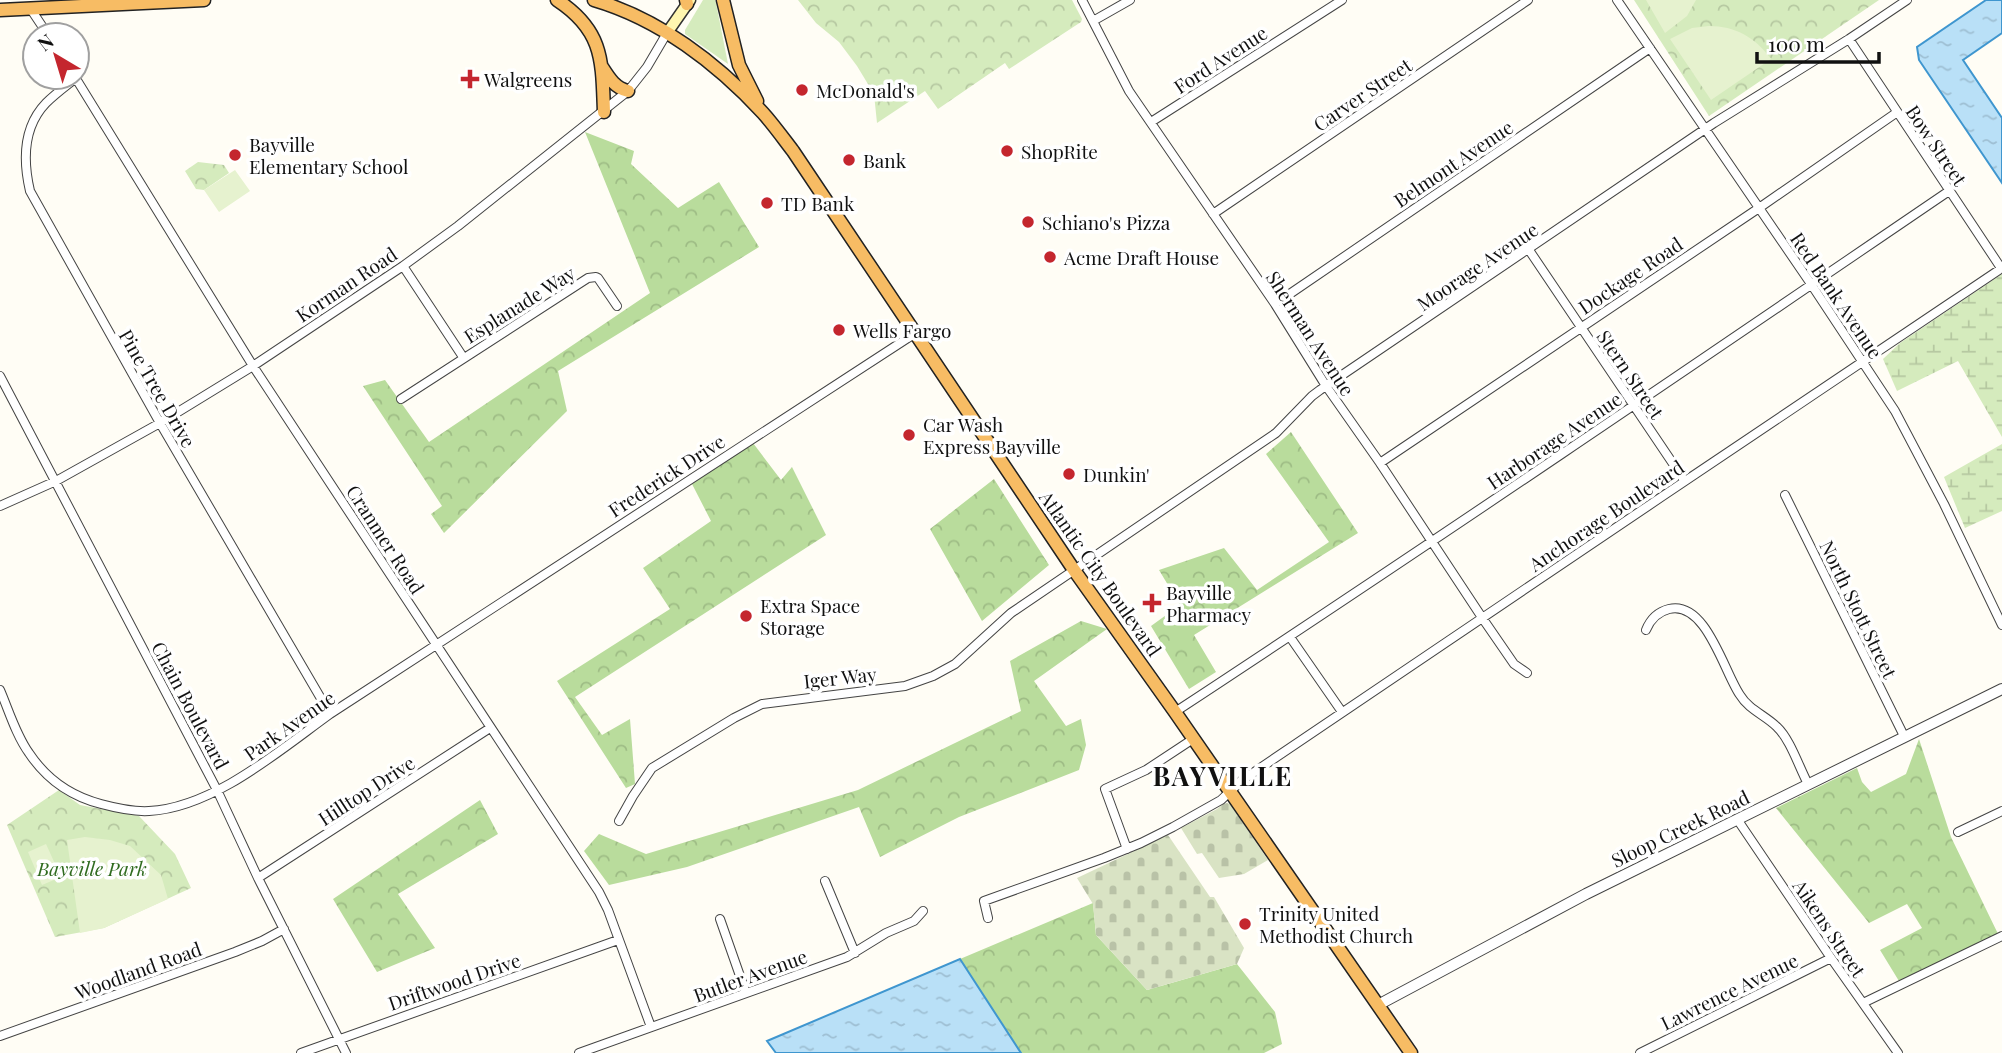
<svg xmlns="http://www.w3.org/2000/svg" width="2002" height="1053" font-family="'Playfair Display',serif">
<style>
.grass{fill:#d5ebbd}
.forest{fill:url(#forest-crowns)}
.wetland{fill:url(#wetland-marsh)}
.cemetery{fill:url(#cemetery-stones)}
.park{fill:url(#park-crowns)}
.pitch{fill:#e6f2cf}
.water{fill:url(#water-ripples);stroke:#3f96cf;stroke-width:2}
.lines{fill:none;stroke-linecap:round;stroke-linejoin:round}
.minor-casing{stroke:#444;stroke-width:10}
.tertiary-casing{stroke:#444;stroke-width:12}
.secondary-casing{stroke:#333;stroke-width:13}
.trunk-casing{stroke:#222;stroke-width:15}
.minor{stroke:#fff;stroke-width:8}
.tertiary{stroke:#fff;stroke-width:10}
.secondary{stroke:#fff6b0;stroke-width:10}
.trunk{stroke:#f7bc64;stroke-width:12}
.poi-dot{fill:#c4262e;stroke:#fff;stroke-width:2.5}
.labels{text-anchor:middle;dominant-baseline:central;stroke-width:7;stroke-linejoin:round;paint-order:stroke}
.street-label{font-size:19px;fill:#111;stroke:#fff}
.poi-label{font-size:19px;fill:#111;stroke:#fff;text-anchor:start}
.park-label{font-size:19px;font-style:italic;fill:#2f6b1f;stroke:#fff}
.district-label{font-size:26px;font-weight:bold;letter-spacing:2px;fill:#111;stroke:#fff}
</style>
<defs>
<pattern id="forest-crowns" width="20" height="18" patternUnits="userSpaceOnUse" patternTransform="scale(1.75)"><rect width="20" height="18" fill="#b9dc9c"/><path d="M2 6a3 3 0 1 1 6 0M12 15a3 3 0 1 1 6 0" fill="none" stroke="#9ebc85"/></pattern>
<pattern id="wetland-marsh" width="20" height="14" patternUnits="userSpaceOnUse" patternTransform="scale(1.75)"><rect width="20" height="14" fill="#d5ebbd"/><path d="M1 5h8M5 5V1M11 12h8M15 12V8" fill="none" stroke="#b6c8a1"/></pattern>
<pattern id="cemetery-stones" width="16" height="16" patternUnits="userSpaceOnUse" patternTransform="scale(1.75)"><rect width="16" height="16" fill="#d9e3c4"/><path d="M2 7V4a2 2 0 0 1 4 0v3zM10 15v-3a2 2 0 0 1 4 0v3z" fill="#b9c2a7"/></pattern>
<pattern id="park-crowns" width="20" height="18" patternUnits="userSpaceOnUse" patternTransform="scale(1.75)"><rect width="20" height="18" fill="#d5ebbd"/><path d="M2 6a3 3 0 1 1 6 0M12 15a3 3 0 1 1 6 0" fill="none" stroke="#b6c8a1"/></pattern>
<pattern id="water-ripples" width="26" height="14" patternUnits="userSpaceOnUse" patternTransform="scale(1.75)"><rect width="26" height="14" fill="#b9e0f7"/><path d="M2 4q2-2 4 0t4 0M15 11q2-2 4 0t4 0" fill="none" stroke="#9ebfd3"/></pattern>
</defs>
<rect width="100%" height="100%" fill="#fffdf5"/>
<path class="grass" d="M703,0H715L716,3L728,64L685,34V30Z"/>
<path class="forest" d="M585,132L634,151L631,164L678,208L719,182L759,247L558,371L567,411L444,533L431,514L442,506L363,386L385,380L429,442L650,293Z
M1291,432L1358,533L1194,635L1216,672L1189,689L1151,626L1180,605L1159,570L1224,548L1257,590L1329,542L1266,454Z
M753,443L781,480L792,467L826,535L575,697L602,735L630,719L635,784L626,788L557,681L670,609L643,568L711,521L692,484Z
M994,479L1049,565L982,621L930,529Z
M1081,621L1107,629L1034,681L1066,726L1081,719L1086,745L1079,770L959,817L880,857L859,807L687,867L609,885L584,851L599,834L646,854L858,790L1021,711L1010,661Z
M1919,739L1951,837L2000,938L1902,986L1880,950L1922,928L1907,904L1869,923L1776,808L1857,768L1862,782L1871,792L1906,774Z
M480,800L498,834L398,894L435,948L377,972L333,899Z
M1093,903L1096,935L1147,990L1237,964L1275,1012L1282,1044L1264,1053H1021L960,959Z"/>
<path class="wetland" d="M2002,274V437L1958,361L1897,391L1883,359L1900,343Z
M2002,444V511L1965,528L1944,477Z"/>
<path class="cemetery" d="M1227,803L1230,804L1268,860L1244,874L1219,878L1202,853L1197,854L1181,828L1217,809L1223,804Z
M1168,835L1210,897H1214L1244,948L1237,964L1147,990L1096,935L1093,904L1077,878Z"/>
<path class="park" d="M798,0H1072L1082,19L1081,22L1009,69L1005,63L938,109L925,91L877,123L874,94L857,66L839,42L816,23Z
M1634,0H1879L1709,116Z
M198,162L224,165L229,173L204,190L196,189L185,171Z
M59,790L80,805L139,816L175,854L191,888L104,928L55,937L7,825Z"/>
<path class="pitch" d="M1646,0H1696L1687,16L1665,33Z
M1709,26C1735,26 1755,37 1771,59L1711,100L1670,39L1692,28Z
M235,170L250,191L219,212L204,190Z
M85,837L110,840L130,846L161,875L168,899L104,928L80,933L67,840Z
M46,844L61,877L42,885L28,852Z"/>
<path class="water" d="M1986,0H2002V33L1963,60L2002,118V183L1919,60L1917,47Z
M960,959L1021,1053H776L767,1041Z"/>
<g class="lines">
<defs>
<path id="minor" d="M1082,0L1129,91L1275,304L1326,386L1380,463L1483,619L1514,664L1527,673
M1617,0L1811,284L1895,411L1944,504L2002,625
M30,8L48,35
M1093,21L1130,0
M1849,39L2001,268
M75,77L253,366L599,892L608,910L651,1027
M76,78C66,86 55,94 46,103C23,127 23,161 30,191L160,423L330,714
M1151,122L1342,0
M1213,214L1528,0
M1529,250L1684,480
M403,266L463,357
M1275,304L1650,48
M0,376L217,790L258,878L346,1053
M401,399L588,278L596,277L598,278L617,306
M1380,463L1759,208L1896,113
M1785,495L1904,736
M0,506L56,481L160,423L253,366L403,266L458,226L628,91L647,67L667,33
M1646,630C1650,620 1657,612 1669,609C1706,600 1724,672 1740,695C1749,710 1765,715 1777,727C1790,739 1799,767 1808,784
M1290,637L1342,712
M0,690C9,711 16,735 29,753C47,780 70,796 101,804C116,808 133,812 149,811C213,808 280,750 330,714L914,334
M1175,712C1435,541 1692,366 1949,191
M1737,819L1831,958L1898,1053
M619,821L633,796L652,768L734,718L762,704L905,686L933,676L955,664L1011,613L1276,433L1312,396L1320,390L1714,123L1849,39L1907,0
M1958,832L2002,811
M1127,849L1105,789L1146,770L1193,739
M258,878L490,728
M825,881L855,953
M988,918L984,901L1104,858L1141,843L1173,827L1221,800L1241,781C1494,610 1748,438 2002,268
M720,919L746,993
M1863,1003L2002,936
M0,1036L235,952L262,941L284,929
M301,1053L618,940
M579,1053L847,957L886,933L914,921L923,911
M1640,1053L1831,958"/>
<path id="tertiary" d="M1378,1005L1586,894L2002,689"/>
<path id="secondary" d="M667,33L690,0"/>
<path id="trunk" d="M557,0C604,31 602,61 604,112
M594,0C659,19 717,63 763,113C773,124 783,138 793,151L1074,570L1175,712L1411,1053
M686,0L687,4
M723,0L739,65L757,101
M0,10L204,0
M602,67C609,78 615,88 628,91"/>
</defs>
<use href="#minor" class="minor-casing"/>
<use href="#tertiary" class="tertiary-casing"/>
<use href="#secondary" class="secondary-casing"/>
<use href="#trunk" class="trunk-casing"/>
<use href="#minor" class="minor"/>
<use href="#tertiary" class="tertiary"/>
<use href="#secondary" class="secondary"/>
<use href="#trunk" class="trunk"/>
</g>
<g class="poi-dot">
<path d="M466.5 68.5h7v7h7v7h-7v7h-7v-7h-7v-7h7z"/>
<circle cx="802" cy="90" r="7"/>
<circle cx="1007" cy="151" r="7"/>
<circle cx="235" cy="155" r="7"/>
<circle cx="849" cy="160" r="7"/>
<circle cx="767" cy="203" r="7"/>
<circle cx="1028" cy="222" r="7"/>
<circle cx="1050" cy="257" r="7"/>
<circle cx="839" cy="330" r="7"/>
<circle cx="909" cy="435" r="7"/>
<circle cx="1069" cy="474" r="7"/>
<path d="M1148.5 592.5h7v7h7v7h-7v7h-7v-7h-7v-7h7z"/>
<circle cx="746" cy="616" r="7"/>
<circle cx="1245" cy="924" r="7"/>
</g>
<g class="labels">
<g class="street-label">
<text transform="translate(1220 59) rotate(-33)">Ford Avenue</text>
<text transform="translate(1362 94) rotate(-34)">Carver Street</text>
<text transform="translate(1937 145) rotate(56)">Bow Street</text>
<text transform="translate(1453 163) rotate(-34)">Belmont Avenue</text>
<text transform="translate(1477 266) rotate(-34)">Moorage Avenue</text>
<text transform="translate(1630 275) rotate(-34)">Dockage Road</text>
<text transform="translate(346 284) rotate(-34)">Korman Road</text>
<text transform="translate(1837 295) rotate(56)">Red Bank Avenue</text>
<text transform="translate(519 304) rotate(-32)">Esplanade Way</text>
<text transform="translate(1311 333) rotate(57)">Sherman Avenue</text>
<text transform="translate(1631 374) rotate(56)">Stern Street</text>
<text transform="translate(158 388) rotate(60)">Pine Tree Drive</text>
<text transform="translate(1554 440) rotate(-34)">Harborage Avenue</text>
<text transform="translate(666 475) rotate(-33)">Frederick Drive</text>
<text transform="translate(1606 515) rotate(-34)">Anchorage Boulevard</text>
<text transform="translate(386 539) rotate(57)">Cranmer Road</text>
<text transform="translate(1101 573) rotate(55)">Atlantic City Boulevard</text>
<text transform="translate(1859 609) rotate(64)">North Stott Street</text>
<text transform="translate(840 677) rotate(-6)">Iger Way</text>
<text transform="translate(191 705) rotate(62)">Chain Boulevard</text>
<text transform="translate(289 725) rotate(-35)">Park Avenue</text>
<text transform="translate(366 790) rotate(-33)">Hilltop Drive</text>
<text transform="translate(1680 828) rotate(-26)">Sloop Creek Road</text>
<text transform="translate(1830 928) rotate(56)">Aikens Street</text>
<text transform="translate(138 970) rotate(-20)">Woodland Road</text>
<text transform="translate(750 975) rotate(-20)">Butler Avenue</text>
<text transform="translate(454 981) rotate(-19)">Driftwood Drive</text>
<text transform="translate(1729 991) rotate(-26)">Lawrence Avenue</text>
</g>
<g class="poi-label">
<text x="484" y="79">Walgreens</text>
<text x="816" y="90">McDonald's</text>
<text x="249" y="144">Bayville<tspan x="249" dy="22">Elementary School</tspan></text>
<text x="1021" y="151">ShopRite</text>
<text x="863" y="160">Bank</text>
<text x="781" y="203">TD Bank</text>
<text x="1042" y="222">Schiano's Pizza</text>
<text x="1064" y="257">Acme Draft House</text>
<text x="853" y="330">Wells Fargo</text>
<text x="923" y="424">Car Wash<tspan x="923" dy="22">Express Bayville</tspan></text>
<text x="1083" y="474">Dunkin'</text>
<text x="1166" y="592">Bayville<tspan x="1166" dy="22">Pharmacy</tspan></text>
<text x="760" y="605">Extra Space<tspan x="760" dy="22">Storage</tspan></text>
<text x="1259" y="913">Trinity United<tspan x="1259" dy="22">Methodist Church</tspan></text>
</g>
<g class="park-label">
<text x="92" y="868">Bayville Park</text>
</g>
<g class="district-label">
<text x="1223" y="775">BAYVILLE</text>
</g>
</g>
<g transform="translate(56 56) rotate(322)"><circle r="33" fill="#ffffff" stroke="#a0a0a0" stroke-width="2"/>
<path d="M0-5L12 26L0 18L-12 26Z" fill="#c4262e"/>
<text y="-10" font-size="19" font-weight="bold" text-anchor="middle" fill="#111111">N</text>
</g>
<path d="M1757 52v10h122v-10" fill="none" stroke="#111111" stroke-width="3.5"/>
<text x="1768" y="52" font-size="21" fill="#111111" stroke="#ffffff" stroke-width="5" paint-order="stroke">100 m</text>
</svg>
